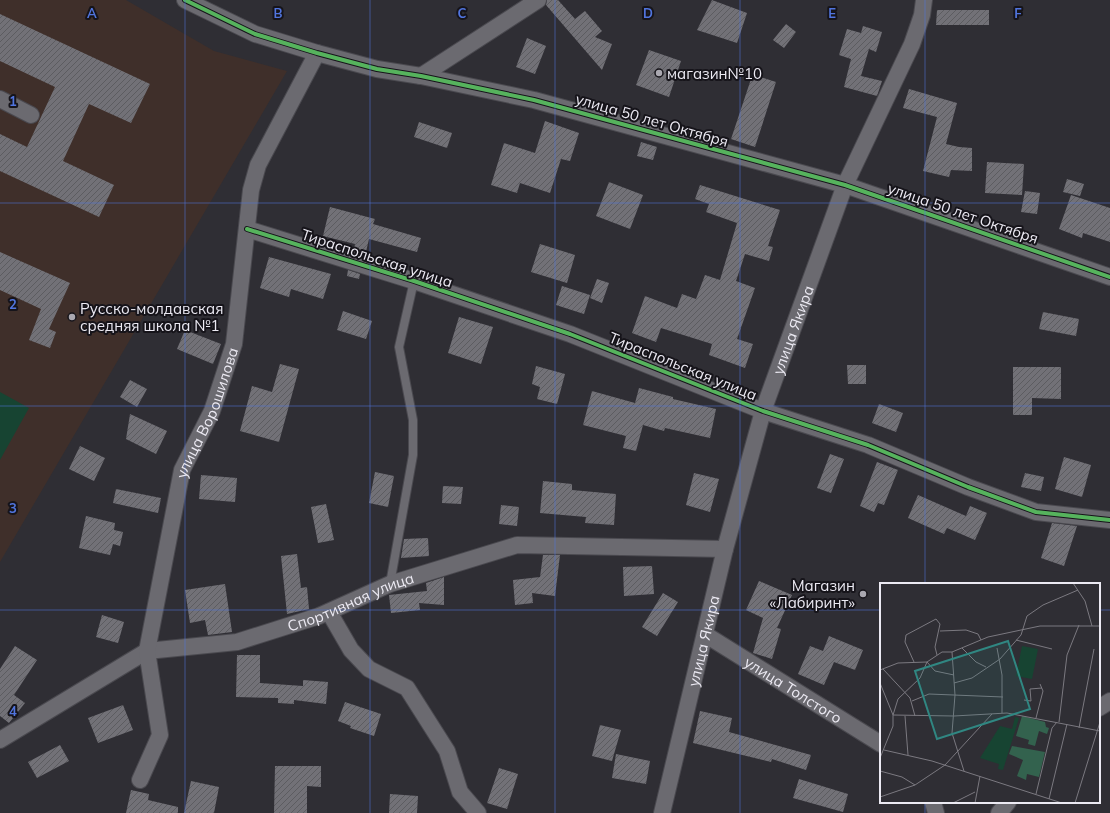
<svg xmlns="http://www.w3.org/2000/svg" width="1110" height="813" font-family="Mulish,sans-serif">
<style>
.education{fill:#3f2f2a}
.grass{fill:#174432}
.building{fill:url(#building-hatch)}
.lines{fill:none;stroke-linecap:round;stroke-linejoin:round}
.lane-casing{stroke:#4a494f;stroke-width:10}
.street-casing{stroke:#4a494f;stroke-width:18}
.lane{stroke:#6b6a70;stroke-width:8}
.street{stroke:#6b6a70;stroke-width:16}
.cycleway-casing{stroke:#16141a;stroke-width:6}
.cycleway{stroke:#56b35d;stroke-width:4}
.grid{fill:none;stroke:#5175df;stroke-width:1;stroke-opacity:0.55}
.poi-dot{fill:#aaa8b0;stroke:#16141a;stroke-width:1.5}
.labels{text-anchor:middle;dominant-baseline:central;stroke-width:4;stroke-linejoin:round;paint-order:stroke}
.poi-label{font-size:15px;fill:#eceaf3;stroke:#16141a;text-anchor:start}
.street-label{font-size:15px;fill:#eceaf3;stroke:#16141a}
.inset-road{fill:none;stroke:#7b7980;stroke-width:1}
.view{fill:#308782;fill-opacity:0.15;stroke:#308782;stroke-width:2}
.inset-edge{fill:none;stroke:#eceaf3;stroke-width:2}
.grid-label{font-size:13px;text-anchor:middle;font-weight:bold;fill:#5175df;stroke:#16141a;stroke-width:4;stroke-linejoin:round;paint-order:stroke}
</style>
<defs>
<pattern id="building-hatch" width="6" height="6" patternUnits="userSpaceOnUse"><rect width="6" height="6" fill="#727177"/><path d="M-1 1l2-2M0 6l6-6M5 7l2-2" fill="none" stroke="#5c5c60"/></pattern>
</defs>
<rect width="100%" height="100%" fill="#2f2e34"/>
<path class="education" d="M0,0H126L214,51L287,71L0,562Z"/>
<path class="grass" d="M0,392L29,408L0,460Z"/>
<path class="building" d="M547,0H558L575,19L585,11L602,31L595,37L612,44L602,70L546,5Z
M712,0L747,13L737,43L697,30Z
M937,10H989V25H936Z
M0,14L150,84L131,123L89,104L63,161L114,185L99,217L0,171V134L27,147L55,87L0,61Z
M786,24L796,32L784,48L773,40Z
M863,26L882,32L876,52L869,49L861,76L882,81L877,96L844,87L851,59L839,55L847,29L861,33Z
M527,38L546,46L535,74L516,67Z
M649,50L681,61L669,97L636,85Z
M754,75L776,82L755,147L731,139L752,76Z
M909,89L957,103L946,144L959,147L972,148V171L951,170L949,177L923,171L937,117L903,108Z
M545,121L579,133L570,161L561,159L550,193L520,183L517,193L491,185L504,143L535,153Z
M419,122L452,133L447,148L414,137Z
M641,142L657,147L653,160L637,156Z
M987,162L1024,164L1022,195L985,193Z
M1067,179L1084,184L1080,196L1063,192Z
M609,182L643,195L630,229L596,216Z
M700,185L780,210L768,246L773,247L769,261L745,254L736,281L755,288L737,339L753,344L745,368L709,355L712,344L661,328L656,342L632,333L645,296L677,308L682,294L696,299L705,275L720,280L737,223L706,212L709,204L695,199Z
M1025,191L1040,193L1037,214L1021,212Z
M1071,195L1110,208V242L1083,233L1082,238L1059,229Z
M330,207L375,219L373,224L421,238L417,252L369,239L365,256L353,252L355,244L323,236Z
M540,244L575,255L567,283L531,272Z
M0,252L70,283L49,329L56,332L50,348L29,340L41,309L0,290Z
M269,257L331,274L323,299L291,289L289,297L260,288Z
M348,270L360,274L359,279L347,276Z
M597,279L609,283L602,303L590,298Z
M562,286L590,295L584,314L556,305Z
M343,311L372,321L366,339L337,330Z
M1043,312L1079,319L1076,336L1039,329Z
M459,317L493,327L481,364L448,353Z
M185,330L221,344L213,364L177,349Z
M280,364L299,369L279,442L240,431L252,386L272,392Z
M847,365H866V384H848Z
M536,366L565,374L557,404L537,399L540,387L532,384Z
M1013,367H1061V399L1032,398V415H1013Z
M130,380L147,389L137,407L120,397Z
M639,388L673,397V399L716,409L710,438L665,428L664,431L643,425L636,451L623,448L626,436L583,425L592,391L635,403Z
M879,404L903,413L896,432L872,423Z
M130,414L167,431L156,454L126,439Z
M80,446L105,458L94,481L69,469Z
M830,454L844,459L831,493L817,488Z
M1064,457L1091,465L1082,497L1055,489Z
M877,462L898,470L884,505L878,503L874,512L860,506Z
M375,472L394,476L388,507L369,503Z
M694,473L719,479L710,512L686,505Z
M1025,473L1044,477L1041,491L1021,487Z
M201,475L237,478L235,502L199,499Z
M543,481L572,484V490L616,494L614,525L585,523L586,517L540,513Z
M443,486L463,487L461,504L442,503Z
M116,489L161,498L158,513L113,503Z
M918,495L966,516L970,506L987,513L975,540L947,528L944,534L908,518Z
M326,504L334,540L318,543L311,507Z
M501,505L519,507L517,526L499,524Z
M86,516L115,523L114,530L123,532L120,546L113,544L110,555L79,548Z
M1052,523L1077,526L1064,566L1041,558Z
M428,538L429,556L401,558L404,539Z
M297,554L301,588L307,587L309,609L287,614L281,556Z
M543,555H560L555,596L532,593L533,603L515,605L513,580L540,577Z
M652,566L654,594L624,596L623,567Z
M444,577V605L419,603L420,610L391,613L389,595L427,591L426,583Z
M759,581L792,595L777,628L781,629L772,659L753,653L763,618L746,610Z
M225,584L232,632L208,635L205,620L190,623L185,590Z
M663,593L678,602L657,636L642,627Z
M102,615L124,622L118,643L96,637Z
M829,636L863,650L855,670L834,662L824,685L798,674L810,646L823,651Z
M15,646L37,660L14,695L25,703L9,723L0,716V669Z
M237,655H260V683L303,686V680L328,682L326,704L294,700V704L278,703V698L236,697Z
M345,702L381,714L374,736L350,728L351,726L338,721Z
M123,705L133,730L98,743L88,718Z
M700,711L732,718L729,732L811,755L806,770L772,759L771,762L693,743Z
M600,725L621,730L612,761L592,756Z
M60,745L69,761L37,778L28,762Z
M616,754L650,761L646,784L612,778Z
M275,766H321V787L307,786V813H274Z
M499,768L518,774L507,809L487,803Z
M799,779L848,794L843,812L793,798Z
M191,781L219,787L214,813H184Z
M131,790L149,794L148,800L178,807V813H126Z
M390,794L418,796L417,813H389Z"/>
<g class="lines">
<defs>
<path id="lane" d="M390,584L413,455V420L399,347L414,281"/>
<g id="street">
<path d="M185,0L255,34L317,53L377,69L421,76L534,100L845,185L1110,277"/>
<path d="M421,76L538,0"/>
<path d="M0,99L31,115"/>
<path d="M247,229L414,281L570,334L763,411L868,445L968,487L1036,512L1110,520"/>
<path d="M329,612L351,650L369,669L407,688L447,751L460,792L478,813"/>
<path id="s1" d="M706,635L881,744"/>
<path d="M1099,708L1110,701"/>
<path id="s2" d="M0,740L147,651L237,642L319,616L390,584L517,545L725,549"/>
<path id="s3" d="M140,780L160,735L147,651L182,470L212,411L234,344L251,190L258,165L317,53"/>
<path d="M933,802L936,813"/>
<path id="s4" d="M662,813L725,549L763,411L845,185L912,44L922,15L924,0"/>
<path d="M999,813L1008,802"/>
</g>
</defs>
<use href="#lane" class="lane-casing"/>
<use href="#street" class="street-casing"/>
<use href="#lane" class="lane"/>
<use href="#street" class="street"/>
<defs>
<path id="cycleway" d="M185,0L255,34L317,53L377,69L421,76L534,100L845,185L1110,277
M247,229L414,281L570,334L763,411L868,445L968,487L1036,512L1110,520"/>
</defs>
<use href="#cycleway" class="cycleway-casing"/>
<use href="#cycleway" class="cycleway"/>
</g>
<path class="grid" d="M185,0V813M370,0V813M555,0V813M740,0V813M925,0V584M0,203H1110M0,406H1110M0,610H881M1099,610H1110M925,802V813"/>
<g class="poi-dot">
<circle cx="659" cy="73" r="4"/>
<circle cx="72" cy="317" r="4"/>
<circle cx="863" cy="594" r="4"/>
</g>
<g class="labels">
<g class="poi-label">
<text x="667" y="73">магазин№10</text>
<text x="80" y="308">Русско-молдавская<tspan x="80" dy="17">средняя школа №1</tspan></text>
<text x="855" y="585" text-anchor="end">Магазин<tspan x="855" dy="17">«Лабиринт»</tspan></text>
</g>
<g class="street-label">
<text transform="translate(652 120) rotate(16)">улица 50 лет Октября</text>
<text transform="translate(963 213) rotate(19)">улица 50 лет Октября</text>
<text transform="translate(377 258) rotate(18)">Тираспольская улица</text>
<text stroke="none"><textPath href="#s4" startOffset="501">улица Якира</textPath></text>
<text transform="translate(683 366) rotate(22)">Тираспольская улица</text>
<text stroke="none"><textPath href="#s3" startOffset="381">улица Ворошилова</textPath></text>
<text stroke="none"><textPath href="#s2" startOffset="383">Спортивная улица</textPath></text>
<text stroke="none"><textPath href="#s4" startOffset="177">улица Якира</textPath></text>
<text stroke="none"><textPath href="#s1" startOffset="103">улица Толстого</textPath></text>
</g>
</g>
<g transform="translate(880 583)">
<rect width="220" height="220" fill="#2f2e34"/>
<path d="M142,63L158,66L152,96L136,93Z" fill="#174432"/>
<path d="M142,133L165,139L166,144L169,145L167,151L159,148L155,163L148,161L149,157L136,153ZM132,163L165,169L159,194L147,191L146,197L137,193L143,177L129,171Z" fill="#33624e"/>
<path d="M135,134L139,135L123,187L118,186L119,181L100,175L120,143L132,146Z" fill="#174432"/>
<path class="inset-road" d="M193,0L205,18L212,43M60,48L86,47L98,51L101,57M136,57L172,66M82,65L96,79L106,84M117,65L122,92V130M72,69L75,112L72,150L84,188M34,79L25,59L26,52L56,36L60,41L55,64L57,72M47,79L55,88L74,92M3,86L30,115L35,133M0,87L18,80L47,79L62,69H72L108,54L160,43H220M0,100L13,132V143L0,175M74,100L92,95L120,76L141,52L147,33L163,22L198,7M144,117L151,118L150,106L162,105M32,118L49,111L123,114M13,132L74,133L127,130L220,148M13,132L18,116L40,95L47,79M25,133L28,172M156,135L163,108L160,101M179,139L187,72L199,42M199,145L214,66M4,167L52,178L182,220M0,188L22,194L35,202M156,211L172,145L177,139M0,214L35,202L65,182L112,131M169,216L187,141M73,220L95,209M95,220L100,193M195,220L220,139"/>
<path class="view" d="M128,58L150,126L57,156L35,88Z"/>
<rect width="220" height="220" class="inset-edge"/>
</g>
<g class="grid-label">
<text x="92" y="18">A</text>
<text x="278" y="18">B</text>
<text x="462" y="18">C</text>
<text x="648" y="18">D</text>
<text x="832" y="18">E</text>
<text x="1018" y="18">F</text>
<text x="13" y="106">1</text>
<text x="13" y="309">2</text>
<text x="13" y="513">3</text>
<text x="13" y="716">4</text>
</g>
</svg>
